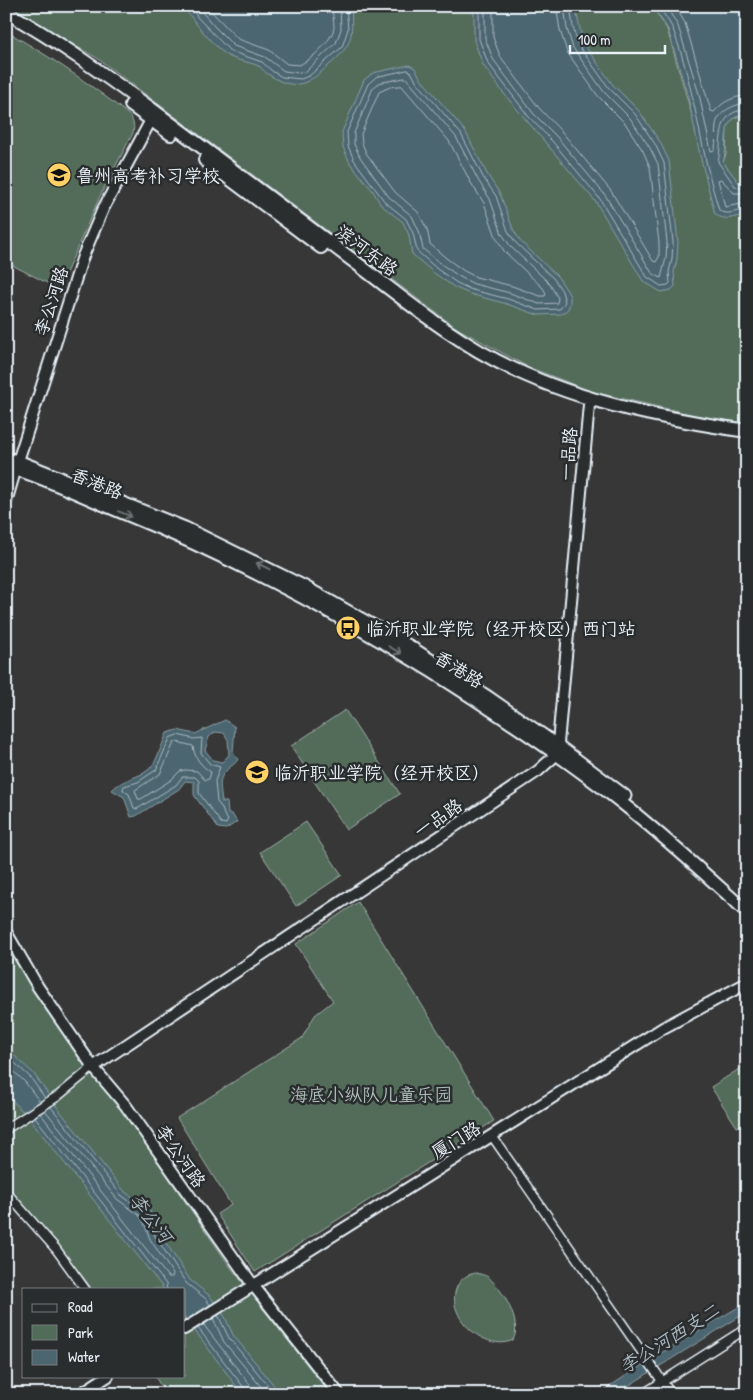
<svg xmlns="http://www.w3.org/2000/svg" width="753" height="1400" font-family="'Patrick Hand','LXGW WenKai TC',sans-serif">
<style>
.green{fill:#526c5a;stroke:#9daea9}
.water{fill:#4c6670;stroke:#8a9ea6;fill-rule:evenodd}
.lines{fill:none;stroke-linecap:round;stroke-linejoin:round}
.shore{stroke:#aab9c2;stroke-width:1}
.minor-casing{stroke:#e8f1f8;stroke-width:11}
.tertiary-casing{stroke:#e8f1f8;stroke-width:14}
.secondary-casing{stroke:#e8f1f8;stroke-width:15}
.primary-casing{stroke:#e8f1f8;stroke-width:16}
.minor{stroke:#2a2d2e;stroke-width:8}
.tertiary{stroke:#2a2d2e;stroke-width:10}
.secondary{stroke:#2a2d2e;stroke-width:11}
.primary{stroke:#2a2d2e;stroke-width:12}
.oneway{stroke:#6c7275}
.labels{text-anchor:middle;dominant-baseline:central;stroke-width:5;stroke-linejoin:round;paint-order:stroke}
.poi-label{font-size:18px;fill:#e8f1f8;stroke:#2a2d2e;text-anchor:start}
.street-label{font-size:18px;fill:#e8f1f8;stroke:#2a2d2e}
.park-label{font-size:18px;fill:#acbcb9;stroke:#2a2d2e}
.water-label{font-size:19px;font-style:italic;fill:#aab9c2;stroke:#2a2d2e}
</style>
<rect width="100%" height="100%" fill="#383737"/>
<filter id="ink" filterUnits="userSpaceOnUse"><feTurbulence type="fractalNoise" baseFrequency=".02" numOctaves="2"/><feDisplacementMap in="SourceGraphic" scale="10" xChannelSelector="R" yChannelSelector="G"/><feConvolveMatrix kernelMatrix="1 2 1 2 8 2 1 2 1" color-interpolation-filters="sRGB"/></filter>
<g filter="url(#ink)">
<path class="green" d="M652,6L667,29L693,119L727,219L747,214V423L708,418L593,392L528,367L455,327L97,58L6,7Z
M6,31C49,56 89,83 128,114C133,120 135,125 133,133L100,196L59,289L6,262Z
M747,114V182L739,183L723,162L726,154L727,126L733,119L741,115Z
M345,710L400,794L346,830L291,746Z
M306,822L342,875L296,906L260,852Z
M358,902L494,1121L255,1272L217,1214L231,1205L177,1118L302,1038L315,1015L333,1001L296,944Z
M6,945L33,990L94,1077L120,1107L229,1265L330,1394H165L155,1376H184V1289H92L60,1247L6,1185Z
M747,1064V1121L737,1127L711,1087Z
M476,1273C480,1274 485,1275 488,1277C502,1288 523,1323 513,1340C493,1350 464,1331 457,1311C450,1294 458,1275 476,1273Z"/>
<path class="water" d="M183,6H351C353,37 353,45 328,66C309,83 296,92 271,76C266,74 263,69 259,66C250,62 239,61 230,57C217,51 192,19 183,6Z
M474,6H575L583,43L613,85L639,111L660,142L669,161L678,242L677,259L674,272L675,286L671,290L661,292L643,281L596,202L505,95L483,65L474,40Z
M652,6H747V114C718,117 730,142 723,162L739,183L747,182V214C735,217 725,222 715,214L700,155L688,97L668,29Z
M409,65L415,68L421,79L465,131L487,174L500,194L513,229L520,241L557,276L566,289L570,296V303L568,309L561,314L538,315L507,304L470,294L454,287L434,273L412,254L409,235L403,222L381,205L373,191L350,163L343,147L342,132L364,80L373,73Z
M225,720L235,727L233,752L238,759C235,765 230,766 226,771C217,779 221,791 222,802H227L228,814H232L237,822L226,829L218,828L194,795V782L185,781L179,789L136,816L131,817L124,797L112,790C122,778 143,778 152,766C157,760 163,741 167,733L177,730L195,734ZM215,732L224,733L228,740L229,755L222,762L213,760L205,750L209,737Z
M6,1048L34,1074L59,1110L125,1192L147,1207L154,1218L160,1234L190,1280L210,1296L225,1317L233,1335L281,1394H243L237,1387L184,1316V1289H164L29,1118L6,1094Z
M747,1302V1312L615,1394H598L656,1356Z"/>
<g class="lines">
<path class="shore" d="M190,6L198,18L230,51L262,62L272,71L282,77L301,79L309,76L342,47L348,29L346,6
M197,6L214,26L234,46L265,57L284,71L300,73L306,71L336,43L341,29L340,6
M206,6L238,39L269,50L287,64L299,65C311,60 333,40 334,27C334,20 332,13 332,6
M479,6V39L488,63L529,117L552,141L600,199L647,277L661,286L668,285L670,283L669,272L672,259L673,242L664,163L655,144L635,114L609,88L578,45L573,27L570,6
M485,6V38L493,59L533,113L557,137L605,195L652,273L661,278L666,258L667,242L658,164L650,148L630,118L604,92L573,48L567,29L564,6
M493,6V37L500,56L539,108L562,132L611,191L653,261L656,262L659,257V243L650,167L643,151L625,123L598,96L567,52L560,30L556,6
M658,6C663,13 669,21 673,29C695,87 700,151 719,210C726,217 738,210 747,209
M666,6L678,26L699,94L711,151L715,150C716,142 715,133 716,125C718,111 735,104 747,103
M675,6L685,23L711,111L714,112C723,102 733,96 747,96
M408,70L411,72L417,82L461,134L483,177L496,196L508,231L516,243L554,279L562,291L565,302L560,309L538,310L508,299L472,290L457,283L437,269L417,251L413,233L406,219L385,202L354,160L348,146L347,132L368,84L376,77Z
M406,78L456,137L478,180L490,199L502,234L511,247L549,283L558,298L557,303L539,304L510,293L474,284L460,277L441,264L423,249L419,231L412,216L389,197L360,157L354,144V133L373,88L379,83Z
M402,86L449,141L471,183L484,203L496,237L504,251L543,288L546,293L545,296H540L512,286L476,277L464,271L446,258L430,244L427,229L418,212L395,192L366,153L362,143L361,134L379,92L390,87Z
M747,110C715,110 723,140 718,162L735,186L739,188L747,187
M747,193H734L721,179L718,180L725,207L747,203
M178,735L194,739L202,738L201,753L210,764L220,767L215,781L217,802L222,808L224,815L228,820L226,824L221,823L199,793V781L195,777H182L176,785L137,809L134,808L129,794L123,790L124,786L138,782L156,770L170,738Z
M177,742L193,746C194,757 201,766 211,772L209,779L205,780L197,771L186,770L180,771L171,780L141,799H138L135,790L160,774L174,743Z
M6,1055L30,1077L45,1098
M6,1064L25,1082L40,1102
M51,1107L121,1195L143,1211L150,1221L155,1236L186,1283L206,1299L210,1305
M40,1113L168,1277H172L173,1274L150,1239L144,1223L139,1215L117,1199L45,1110
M35,1117L166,1284L167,1289
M218,1315L229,1338L275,1394
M213,1318L224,1342L267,1394
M203,1324L250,1385L252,1394
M198,1328L245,1389L246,1394"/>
<defs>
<path id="minor" d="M6,1129L58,1096L93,1067
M492,1136L671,1394
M6,1192L56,1249L85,1289
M643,1394L747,1328"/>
<path id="tertiary" d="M6,502L18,461L83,256L103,209L151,120
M6,932L38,987L93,1067L126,1106L253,1285L339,1394
M93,1067L538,771L557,754L589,405
M184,1329L663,1028L747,983
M80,1394L108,1376"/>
<path id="secondary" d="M6,458L18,461L185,528L305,587L409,646L485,695L557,745L625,796
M6,466C46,478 89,499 128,515C234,558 334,612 431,671C496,712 561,755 622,803C665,837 706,875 747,912"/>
<path id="primary" d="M6,12C58,41 106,76 154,111C221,161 288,212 355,262C405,300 455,342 513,369C587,404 666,419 747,431
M131,105L171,134
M205,160L321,247"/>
</defs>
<use href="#minor" class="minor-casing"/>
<use href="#tertiary" class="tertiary-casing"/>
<use href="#secondary" class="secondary-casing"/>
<use href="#primary" class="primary-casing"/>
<use href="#minor" class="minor"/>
<use href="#tertiary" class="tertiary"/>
<use href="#secondary" class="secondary"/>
<use href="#primary" class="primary"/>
</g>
<defs><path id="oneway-shaft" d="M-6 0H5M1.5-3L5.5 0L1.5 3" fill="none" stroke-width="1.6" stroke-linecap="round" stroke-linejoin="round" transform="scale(1.25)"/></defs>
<g class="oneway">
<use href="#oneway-shaft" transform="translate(125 514) rotate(22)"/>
<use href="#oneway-shaft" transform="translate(263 566) rotate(-154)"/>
<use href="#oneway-shaft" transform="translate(395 650) rotate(30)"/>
</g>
</g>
<defs>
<symbol id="school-disc" viewBox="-11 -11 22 22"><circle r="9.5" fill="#ffd166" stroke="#2a2d2e"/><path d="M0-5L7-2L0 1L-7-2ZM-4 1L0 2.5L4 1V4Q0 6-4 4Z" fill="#111"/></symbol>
<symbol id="bus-disc" viewBox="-11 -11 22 22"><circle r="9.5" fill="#ffd166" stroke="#2a2d2e"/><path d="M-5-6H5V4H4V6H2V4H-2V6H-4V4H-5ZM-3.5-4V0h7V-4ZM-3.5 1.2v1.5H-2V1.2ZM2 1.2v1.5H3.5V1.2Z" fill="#111"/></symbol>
</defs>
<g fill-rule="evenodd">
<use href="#school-disc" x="45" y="161" width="28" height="28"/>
<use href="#bus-disc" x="334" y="614" width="28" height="28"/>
<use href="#school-disc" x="243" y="758" width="28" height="28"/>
</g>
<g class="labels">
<g class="poi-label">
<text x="76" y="175">鲁州高考补习学校</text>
<text x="366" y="628">临沂职业学院（经开校区）西门站</text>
<text x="274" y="772">临沂职业学院（经开校区）</text>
</g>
<g class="street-label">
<text transform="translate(367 250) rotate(37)">滨河东路</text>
<text transform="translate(51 301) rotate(-72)">李公河路</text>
<text transform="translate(568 454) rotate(-85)">一品路</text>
<text transform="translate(97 483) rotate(22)">香港路</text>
<text transform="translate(459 669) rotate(32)">香港路</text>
<text transform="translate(438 818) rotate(-34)">一品路</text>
<text transform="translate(456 1140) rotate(-32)">厦门路</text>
<text transform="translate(181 1156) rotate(55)">李公河路</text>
</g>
<g class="park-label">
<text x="371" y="1094">海底小纵队儿童乐园</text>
</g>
<g class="water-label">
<text transform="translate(151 1218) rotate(52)">李公河</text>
<text transform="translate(669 1338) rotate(-32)">李公河西支二</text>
</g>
</g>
<rect width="753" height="1400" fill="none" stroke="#2a2d2e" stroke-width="25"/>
<rect x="12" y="12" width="728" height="1375" fill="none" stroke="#e8f1f8" stroke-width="2" filter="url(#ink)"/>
<rect x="22" y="1288" width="162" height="90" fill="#2a2d2e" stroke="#767b7f"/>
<rect x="32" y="1304" width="25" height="8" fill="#2a2d2e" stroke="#767b7f"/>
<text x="68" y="1312" font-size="15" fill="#e8f1f8">Road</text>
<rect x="32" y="1325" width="25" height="15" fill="#526c5a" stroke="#767b7f"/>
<text x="68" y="1338" font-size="15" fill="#e8f1f8">Park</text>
<rect x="32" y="1350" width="25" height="15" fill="#4c6670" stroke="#767b7f"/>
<text x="68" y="1362" font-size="15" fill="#e8f1f8">Water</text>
<path d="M570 45v8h95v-8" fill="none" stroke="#e8f1f8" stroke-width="2.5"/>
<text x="578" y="45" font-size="15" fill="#e8f1f8" stroke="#2a2d2e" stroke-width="4" paint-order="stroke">100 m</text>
</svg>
